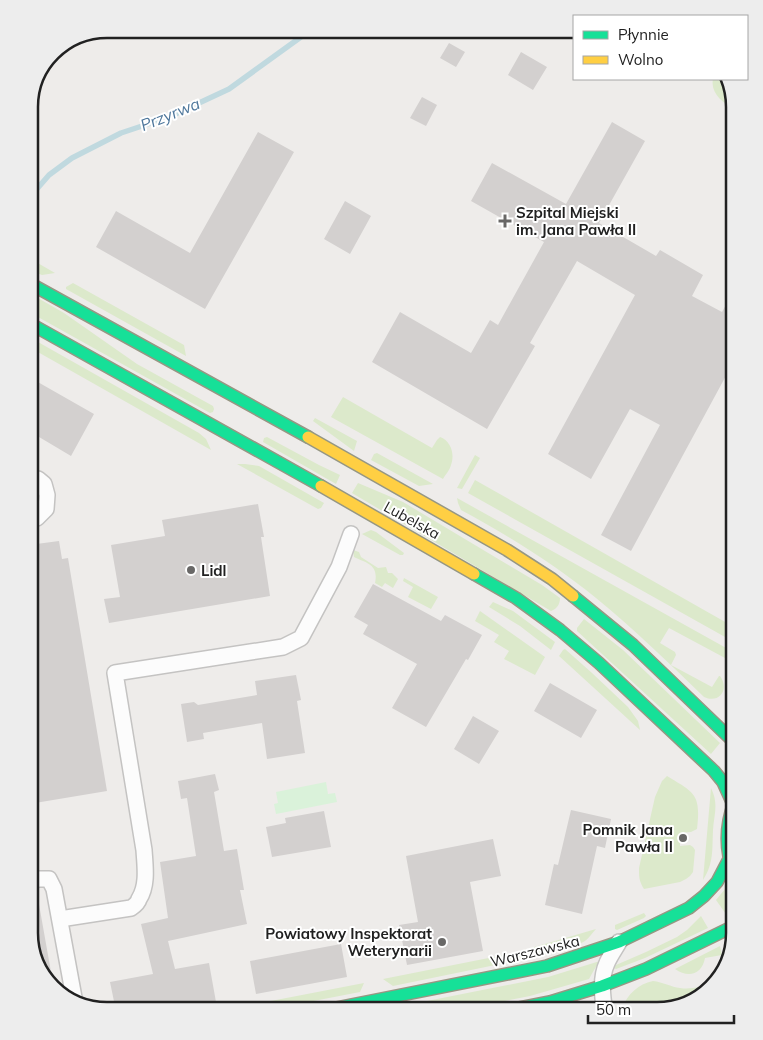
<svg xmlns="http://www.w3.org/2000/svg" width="763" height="1040" font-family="Mulish,sans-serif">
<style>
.grass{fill:#dce9cb}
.park{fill:#daf2da}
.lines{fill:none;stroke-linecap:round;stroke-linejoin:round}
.stream{stroke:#c0d9df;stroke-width:5.5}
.building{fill:#d3d0cf}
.street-casing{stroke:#c4c3c2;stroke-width:18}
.fast-casing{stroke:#969783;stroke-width:14}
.slow-casing{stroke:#969783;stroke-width:14}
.street{stroke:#fcfcfc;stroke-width:15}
.fast{stroke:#16e098;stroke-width:11}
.slow{stroke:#ffcf43;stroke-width:11}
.poi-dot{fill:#696867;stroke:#fff;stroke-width:2}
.labels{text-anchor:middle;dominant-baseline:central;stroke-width:4;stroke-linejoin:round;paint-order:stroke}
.poi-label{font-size:15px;font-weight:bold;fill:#212121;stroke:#fff;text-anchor:start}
.street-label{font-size:15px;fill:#212121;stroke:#fff}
.water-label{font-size:16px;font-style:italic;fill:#4d769b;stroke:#fff}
.rim{fill:none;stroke:#212121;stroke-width:2.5}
</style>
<rect width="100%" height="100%" fill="#eeecea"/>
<path class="grass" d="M713,79H727L734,109C723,103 710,93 713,79Z
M29,258L55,273L42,275L29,270Z
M73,283L184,345L186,356L66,289V287Z
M29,293L64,313L137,364L213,406L214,409L213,412L210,413L29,312Z
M29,339L38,342L199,433L206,439L211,450L29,347Z
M343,397L432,448L437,440L440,437C451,441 455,454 451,465C450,470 445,475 443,479L331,417Z
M315,418L357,441L354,451L313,421Z
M267,437L319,465L340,475L336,484L263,442L264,438Z
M377,453L433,484L419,486L371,460L374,454Z
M475,455L480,458L462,489L457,488Z
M237,464H245L259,466L324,503L321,508L318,509Z
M475,480L734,627V642L468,493Z
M358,483L403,502L542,585L560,598C560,604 557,609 551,611L352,493Z
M457,498L728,649L729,652L725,658L669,628L660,643L675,652L676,655L671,665L712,687L719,676H720C730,690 719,704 704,697C669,663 634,629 596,598C554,564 509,536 461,510L458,503Z
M371,530L376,532L404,553L403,555H400L362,534Z
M353,550L359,552L361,557L378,568L386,567L388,573H392L398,579L393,588L385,583L382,587L375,583C379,564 366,563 354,557Z
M404,578L438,597L431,609L408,597L413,587L403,581Z
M493,602L513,611L555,642L551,650L520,626L489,607Z
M480,611L545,657L535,675L504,659L509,651L494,642L499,635L475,621Z
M584,619L623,650L720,743L711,754L577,631V628Z
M565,649L592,673L628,707L638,721L640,730L559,656L563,650Z
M667,776C695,793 701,794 697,829L691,832L680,833V846L690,845L693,847L695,850L693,872L690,876L686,879L680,882L644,889C639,881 639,877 639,868L655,797L662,781Z
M711,788C719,804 714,814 713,830C712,849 714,863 703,880Z
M725,889L734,901V914L728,917L716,900Z
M644,913L646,916L644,918L617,930L615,929V925Z
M701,916L708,928L645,958L616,969L614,968L616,965L646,952L677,937L687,930Z
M596,929C592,933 589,938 585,941C572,949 554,952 539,956L393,986L383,979L514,953Z
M720,946L722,955L705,958C702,975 688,978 675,969Z
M600,961L594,970L589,979L530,996L453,1011H427L426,1004L427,1001L548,977Z
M653,981C663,982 671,987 680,988C691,990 702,986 712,984L702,994L623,1009L622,1008C628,994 638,984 653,981Z
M364,983L360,992L262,1011H237L235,1008Z"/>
<path class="park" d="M326,782L328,794L335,793L337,802L276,814L274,804L278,803L276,792Z"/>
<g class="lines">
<path class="stream" d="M29,198L49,175L72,158L121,133L169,117L229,89L312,29"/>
</g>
<path class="building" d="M449,43L465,52L456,67L440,58Z
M521,52L547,67L533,90L508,75Z
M422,97L437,105L426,126L410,118Z
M612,122L645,141L599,223L656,256L660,250L703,275L692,296L722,312L734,290V361L631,551L601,535L660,425L630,409L591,479L548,454L635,295L577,261L530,343L535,346L487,429L372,362L400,312L471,353L490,320L498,325L544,242L471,201L492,163L566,204Z
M258,132L294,152L205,309L96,247L116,211L190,253Z
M345,201L371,216L350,254L324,239Z
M29,377L94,414L71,456L29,431Z
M258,504L264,537H261L270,596L109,623L104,599L120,597L111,545L165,536L162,520Z
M59,541L62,559L68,558L107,791L29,804V545Z
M373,584L441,621L445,615L482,635L468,660L466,659L426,727L392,708L417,664L363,634L368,625L354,617Z
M296,675L301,700L297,701L305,753L267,759L262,723L203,733L204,739L187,742L181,704L194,702L198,705L257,695L255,681Z
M550,683L597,710L581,738L534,711Z
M473,716L499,731L479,764L454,749Z
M215,774L219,790L214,792L224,851L237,849L244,890H240L247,924L168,941L175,969L209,963L216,1002L170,1011H116L110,982L153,974L141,924L168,918L160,862L196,856L187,798L181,799L178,781Z
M571,810L611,819L605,848L597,846L582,914L545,905L554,864L558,865Z
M324,811L331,847L272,857L266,827L286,823L285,818Z
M493,839L501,876L470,882L483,951L407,965L399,925L418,922L406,856Z
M29,893H37L51,972L41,975L39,973L29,934Z
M341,944L347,977L256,994L250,961Z"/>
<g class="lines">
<defs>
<path id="street" d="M29,519L37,518L46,509L47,495L44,484L38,479
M29,880L40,879H49L54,889L75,1003
M60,919L131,908C134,906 138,903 139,899C148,885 145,866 144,850L115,673L283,647L301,638L339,567L351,534
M605,1011C602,996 600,978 607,963C610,956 615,949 619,942"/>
<path id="fast" d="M29,283L308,437
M29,323L321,486
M474,574L516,598L560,630L599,663L714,771L723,782L733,804
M573,596L633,645L734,742
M734,803C725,827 725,850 734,874
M321,1011L547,966L619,942L689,908L704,896L717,882L728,861
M503,1011L550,1002L602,986L646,969L734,926"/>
<path id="slow" d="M308,437L507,550L552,579L573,596
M321,486L474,574"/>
</defs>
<use href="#street" class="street-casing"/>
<use href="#fast" class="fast-casing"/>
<use href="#slow" class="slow-casing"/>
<use href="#street" class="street"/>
<use href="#fast" class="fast"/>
<use href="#slow" class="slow"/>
</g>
<g class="poi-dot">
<path d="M502.5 213.5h5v5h5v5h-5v5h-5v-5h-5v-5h5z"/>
<circle cx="191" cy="570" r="5"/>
<circle cx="683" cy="838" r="5"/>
<circle cx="442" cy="942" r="5"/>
</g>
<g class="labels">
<g class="poi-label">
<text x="516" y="212">Szpital Miejski<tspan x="516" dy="17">im. Jana Pawła II</tspan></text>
<text x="201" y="570">Lidl</text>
<text x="673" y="829" text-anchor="end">Pomnik Jana<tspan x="673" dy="17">Pawła II</tspan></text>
<text x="432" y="933" text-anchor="end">Powiatowy Inspektorat<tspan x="432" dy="17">Weterynarii</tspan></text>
</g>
<g class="street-label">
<text transform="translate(412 520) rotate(29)">Lubelska</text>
<text transform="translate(535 951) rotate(-14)">Warszawska</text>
</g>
<g class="water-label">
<text transform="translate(170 114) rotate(-22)">Przyrwa</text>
</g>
</g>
<path d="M0 0H763V1040H0ZM107 38H657A69 69 0 0 1 726 107V933A69 69 0 0 1 657 1002H107A69 69 0 0 1 38 933V107A69 69 0 0 1 107 38Z" fill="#ededed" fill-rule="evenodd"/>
<path class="rim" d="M107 38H657A69 69 0 0 1 726 107V933A69 69 0 0 1 657 1002H107A69 69 0 0 1 38 933V107A69 69 0 0 1 107 38Z"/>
<rect x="573" y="15" width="175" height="65" fill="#ffffff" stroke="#a6a6a6"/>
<rect x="583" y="31" width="25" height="8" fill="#16e098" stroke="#a6a6a6"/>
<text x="618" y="40" font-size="15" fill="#212121">Płynnie</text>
<rect x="583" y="56" width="25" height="8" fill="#ffcf43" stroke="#a6a6a6"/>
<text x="618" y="65" font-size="15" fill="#212121">Wolno</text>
<path d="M588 1015v8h146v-8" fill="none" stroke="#212121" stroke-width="2.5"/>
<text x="596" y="1015" font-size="15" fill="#212121" stroke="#ffffff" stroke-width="4" paint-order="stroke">50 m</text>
</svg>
